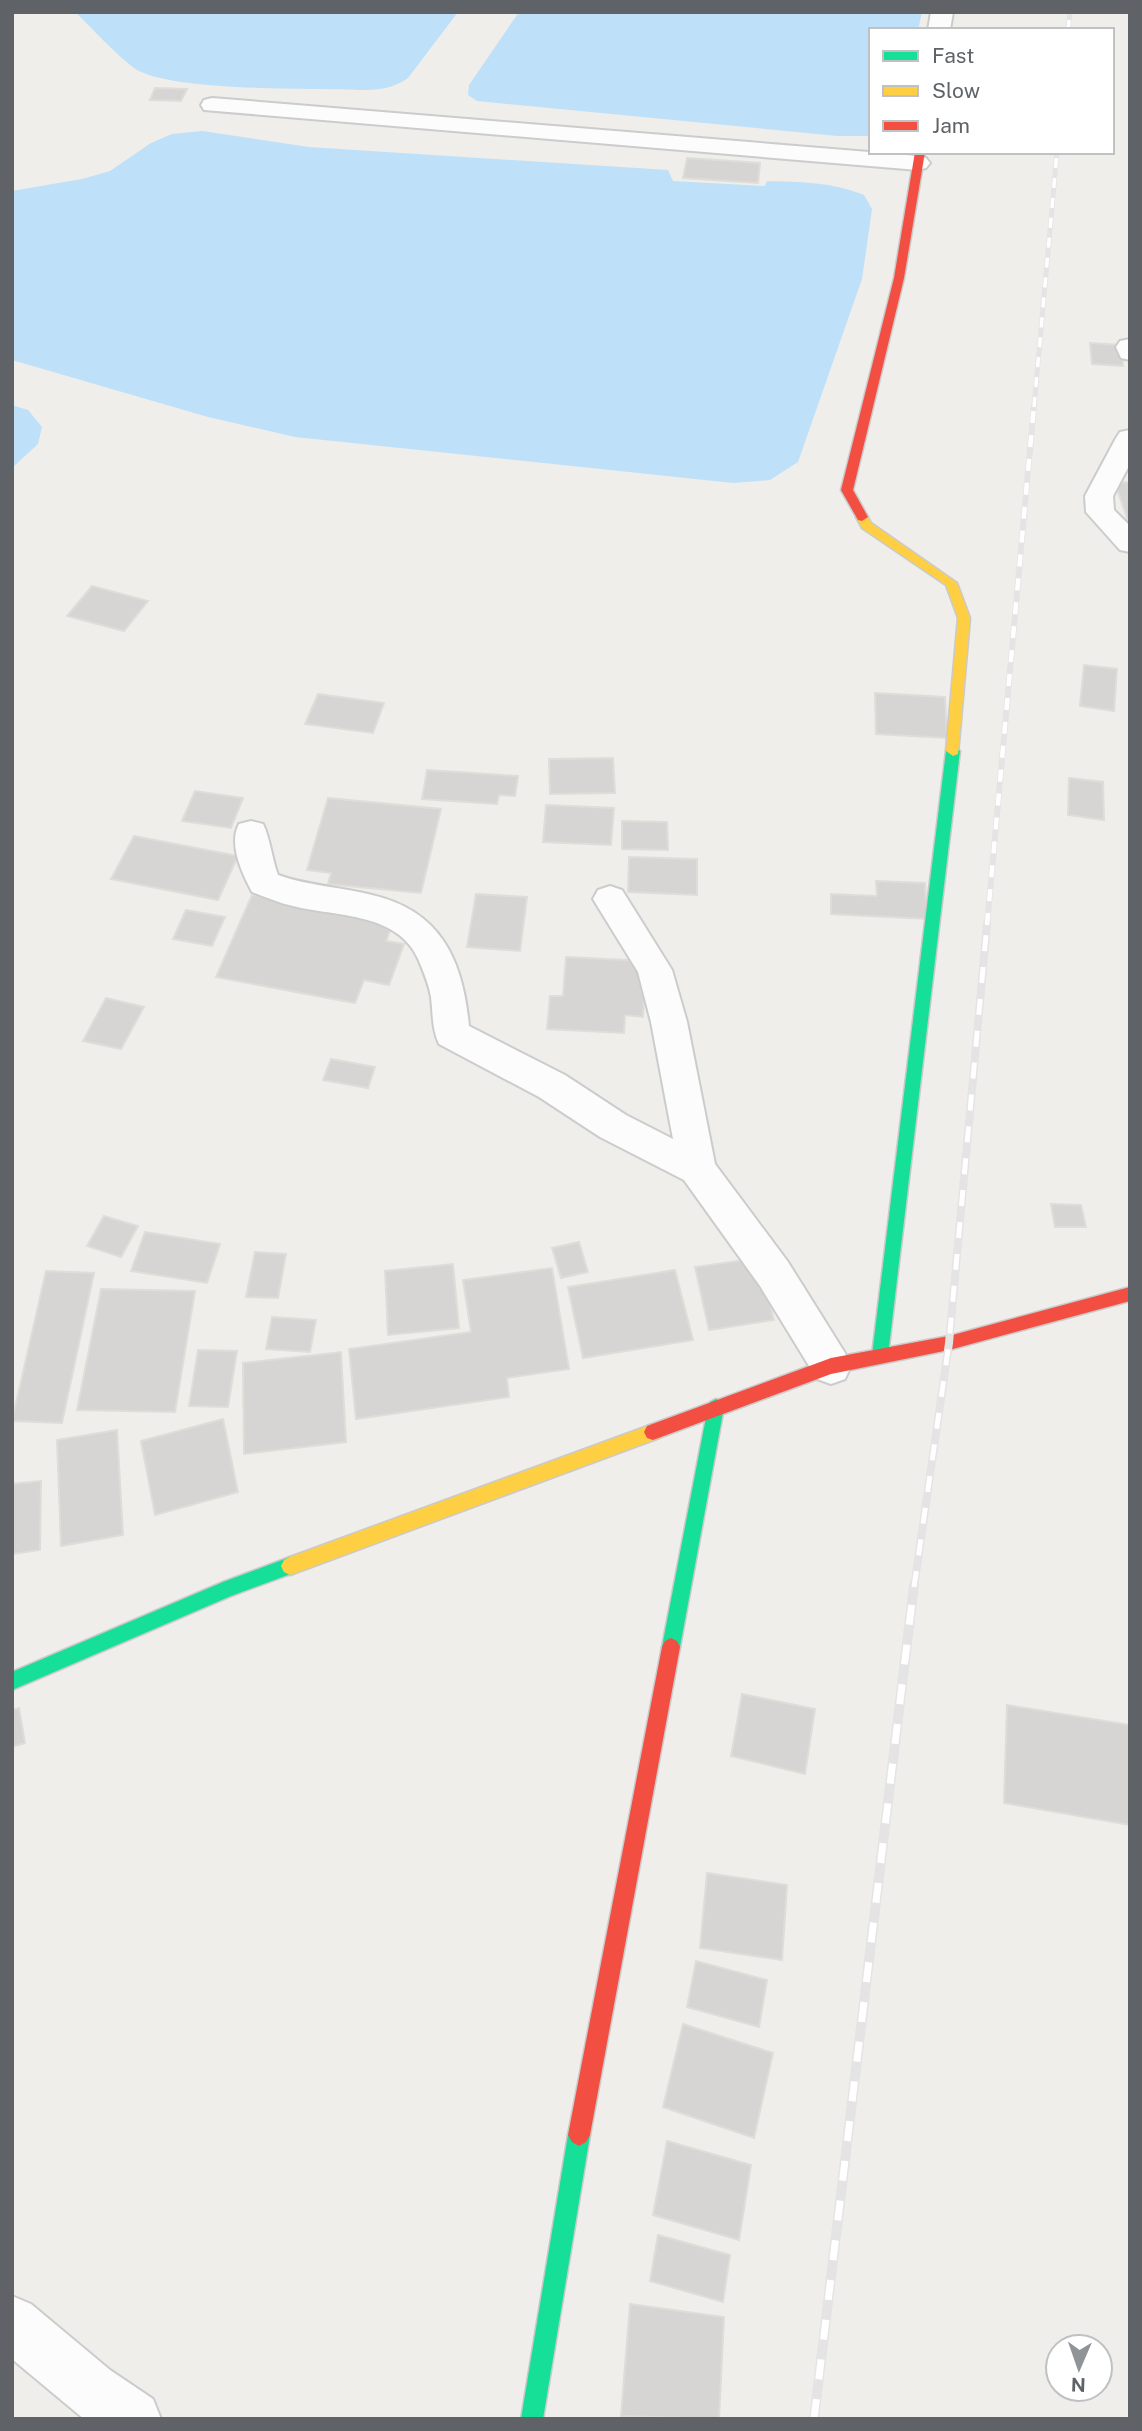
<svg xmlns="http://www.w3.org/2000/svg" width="1142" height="2431" font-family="'Public Sans',sans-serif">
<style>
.water{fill:#bfe0f9}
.building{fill:#d6d5d3;stroke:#deddd9;stroke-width:2}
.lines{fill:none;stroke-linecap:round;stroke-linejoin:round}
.street-casing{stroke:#cbcccc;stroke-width:4}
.fast-casing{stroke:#cacacb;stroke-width:3}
.slow-casing{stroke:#cacacb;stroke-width:3}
.jam-casing{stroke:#cacacb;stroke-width:3}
.street{fill:#fdfcfc;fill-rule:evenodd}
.fast{fill:#16e098;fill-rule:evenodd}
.slow{fill:#ffcf43;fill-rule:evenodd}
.jam{fill:#f24e42;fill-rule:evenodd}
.rail-far3-casing{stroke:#e4e4e4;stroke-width:5}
.rail-far2-casing{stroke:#e4e4e4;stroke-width:6}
.rail-far1-casing{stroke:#e4e4e4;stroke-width:8}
.rail-casing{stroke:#e4e4e4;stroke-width:10}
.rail-far3{stroke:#fff;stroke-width:3.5;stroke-dasharray:10;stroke-linecap:butt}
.rail-far2{stroke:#fff;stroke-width:4.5;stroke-dasharray:12;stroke-linecap:butt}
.rail-far1{stroke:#fff;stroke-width:5;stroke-dasharray:16;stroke-linecap:butt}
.rail{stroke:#fff;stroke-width:7;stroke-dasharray:20;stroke-linecap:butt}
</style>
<rect width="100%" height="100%" fill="#efeeea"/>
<path class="water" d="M75,12H458L408,78C392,89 378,90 360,90C313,88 168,92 134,68C113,52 94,30 75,12Z
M519,12H922L918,30H871V136H838L477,101L468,95L469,85Z
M202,131L309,147L668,170L673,181L765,186L767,181C801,182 832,182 864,195L872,209L862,279L798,462L770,480L733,483L295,437L208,417L12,360V191L82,179L110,171L151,143L172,134Z
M12,405L28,410L42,427L38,444L12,468Z"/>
<path class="building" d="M155,88L187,89L181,101L150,100Z
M687,158L760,163L758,183L683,178Z
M1090,343L1121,345L1123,366L1092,364Z
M1130,482V524H1129L1115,483Z
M92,586L148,601L124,631L67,616Z
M1084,665L1117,669L1114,711L1080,706Z
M875,693L945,697L947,738L876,734Z
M318,694L384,703L373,733L305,724Z
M613,758L615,793L550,794L549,759Z
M427,770L518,776L515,796L499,795L497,804L422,799Z
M1069,778L1103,782L1104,820L1068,815Z
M195,791L243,798L231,828L182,821Z
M328,798L441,809L421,893L328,884L331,873L307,870Z
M546,805L614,808L611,845L543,842Z
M622,821L667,822L668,850L622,849Z
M134,836L238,856L218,900L111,879Z
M629,857L697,859V895L628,892Z
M876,881L925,883L927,919L831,914V894L877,896Z
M476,894L527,897L520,951L467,947Z
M252,895L394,920L386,941L404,944L389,985L364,980L355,1003L216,977Z
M186,910L225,917L212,946L173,939Z
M566,957L646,961L643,1017L625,1015L624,1033L547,1029L550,996H563Z
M106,998L144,1007L121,1049L83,1041Z
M331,1059L375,1067L368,1088L323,1080Z
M1051,1204L1081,1205L1086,1227H1055Z
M104,1216L138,1226L121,1257L87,1246Z
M145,1232L220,1244L207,1283L131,1271Z
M579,1242L588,1272L561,1278L552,1248Z
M255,1252L286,1254L278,1298L246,1297Z
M758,1258L774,1320L709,1330L695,1267Z
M453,1264L459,1328L388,1335L385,1271Z
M552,1268L569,1369L507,1378L509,1397L356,1419L349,1349L471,1332L463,1280Z
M675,1270L693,1340L583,1358L568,1287Z
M46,1271L94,1273L62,1423L12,1421Z
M101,1289L195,1291L175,1412L77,1410Z
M272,1317L316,1320L310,1352L266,1349Z
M198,1350L237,1351L228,1407L189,1406Z
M341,1352L346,1442L244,1454L243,1363Z
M223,1419L238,1492L155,1515L141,1441Z
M117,1430L123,1535L61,1546L57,1440Z
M41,1481L40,1550L12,1554V1484Z
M742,1694L815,1709L805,1774L731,1756Z
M1007,1705L1130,1725V1825L1004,1803Z
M19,1708L25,1743L12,1747V1710Z
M707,1873L787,1885L782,1960L700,1948Z
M696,1961L767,1980L759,2027L687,2007Z
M683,2024L773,2053L754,2138L663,2107Z
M667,2141L751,2165L739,2240L653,2215Z
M658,2235L730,2255L723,2302L650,2281Z
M630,2304L724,2317L719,2419L621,2416Z"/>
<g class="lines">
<defs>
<path id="street" d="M931,12H953L950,30H928Z
M212,98L918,156L926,158L930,163L926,168L918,170L204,110L201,105L204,100Z
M1130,339V360L1121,358L1116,347L1120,341Z
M1130,430V464L1113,496L1114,510L1130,526V552L1120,550L1086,512L1085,496L1116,438L1120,432Z
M251,821L263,824C270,838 272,859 278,875C309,886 341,887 372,895C441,911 463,960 469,1026L565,1075L626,1115L673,1139L651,1022L638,972L593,899L598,890L610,886L622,890L672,970L687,1022L715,1164L788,1262L845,1353L851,1366L845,1379L831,1384L817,1379L760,1286L684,1180L600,1137L539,1097L439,1044C432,1029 433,1014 431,997C429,985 424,973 419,961C399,912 336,917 293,906C279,903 265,897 252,892C242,873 228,844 239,824Z
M12,2296L31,2304L110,2370L153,2399L161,2419H84L12,2359Z"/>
<path id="fast" d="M953,746L960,751L888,1355L886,1360L880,1362L874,1360L872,1355L946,751Z
M716,1399L722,1402L724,1407L680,1647L677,1653L671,1656L665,1653L662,1647L708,1407L710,1402Z
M290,1557L296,1560L299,1566L296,1572L231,1596L12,1690V1672L223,1582Z
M579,2124L586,2128L590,2135L543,2419H521L568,2135L572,2128Z"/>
<path id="slow" d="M862,513L866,514L871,523L957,583L970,618L958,754L953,756L946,751L958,618L946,585L862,528L856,517Z
M653,1424L659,1426L662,1432L659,1438L290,1575L284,1572L281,1566L284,1560L290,1557Z"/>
<path id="jam" d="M915,152H925L904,278L853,490L868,517L862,521L858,520L841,490L894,278Z
M1130,1287V1301L949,1350L831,1374L653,1440L647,1438L644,1432L647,1426L831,1358L949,1336Z
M671,1638L677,1641L680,1647L590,2135L586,2142L579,2146L572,2142L568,2135L662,1647L665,1641Z"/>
</defs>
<use href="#street" class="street-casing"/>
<use href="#fast" class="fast-casing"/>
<use href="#slow" class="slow-casing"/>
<use href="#jam" class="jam-casing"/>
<use href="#street" class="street"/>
<use href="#fast" class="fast"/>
<use href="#slow" class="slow"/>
<use href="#jam" class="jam"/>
<defs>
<path id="rail-far3" d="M1068,30L1070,12
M1034,407L1057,152"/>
<path id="rail-far2" d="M987,925L1034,405"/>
<path id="rail-far1" d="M914,1587L949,1343L987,924"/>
<path id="rail" d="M814,2419L914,1585"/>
</defs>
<use href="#rail-far3" class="rail-far3-casing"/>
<use href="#rail-far2" class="rail-far2-casing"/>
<use href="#rail-far1" class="rail-far1-casing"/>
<use href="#rail" class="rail-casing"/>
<use href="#rail-far3" class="rail-far3"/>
<use href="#rail-far2" class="rail-far2"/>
<use href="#rail-far1" class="rail-far1"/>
<use href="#rail" class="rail"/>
</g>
<rect width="1142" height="2431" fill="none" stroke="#5f6368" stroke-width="28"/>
<rect x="869" y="28" width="245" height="126" fill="#ffffff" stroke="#bfc1c3" stroke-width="2"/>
<rect x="883" y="51" width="35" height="10" fill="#16e098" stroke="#bfc1c3" stroke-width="2"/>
<text x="932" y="63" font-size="21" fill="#5f6368">Fast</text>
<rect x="883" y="86" width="35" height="10" fill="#ffcf43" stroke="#bfc1c3" stroke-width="2"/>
<text x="932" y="98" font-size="21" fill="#5f6368">Slow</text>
<rect x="883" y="121" width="35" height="10" fill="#f24e42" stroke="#bfc1c3" stroke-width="2"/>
<text x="932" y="133" font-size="21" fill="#5f6368">Jam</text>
<g transform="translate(1079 2368) rotate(182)"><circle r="33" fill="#ffffff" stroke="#bfc1c3" stroke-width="2"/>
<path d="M0-5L12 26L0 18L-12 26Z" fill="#919496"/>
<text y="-10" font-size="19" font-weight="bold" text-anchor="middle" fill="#5f6368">N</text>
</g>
</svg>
